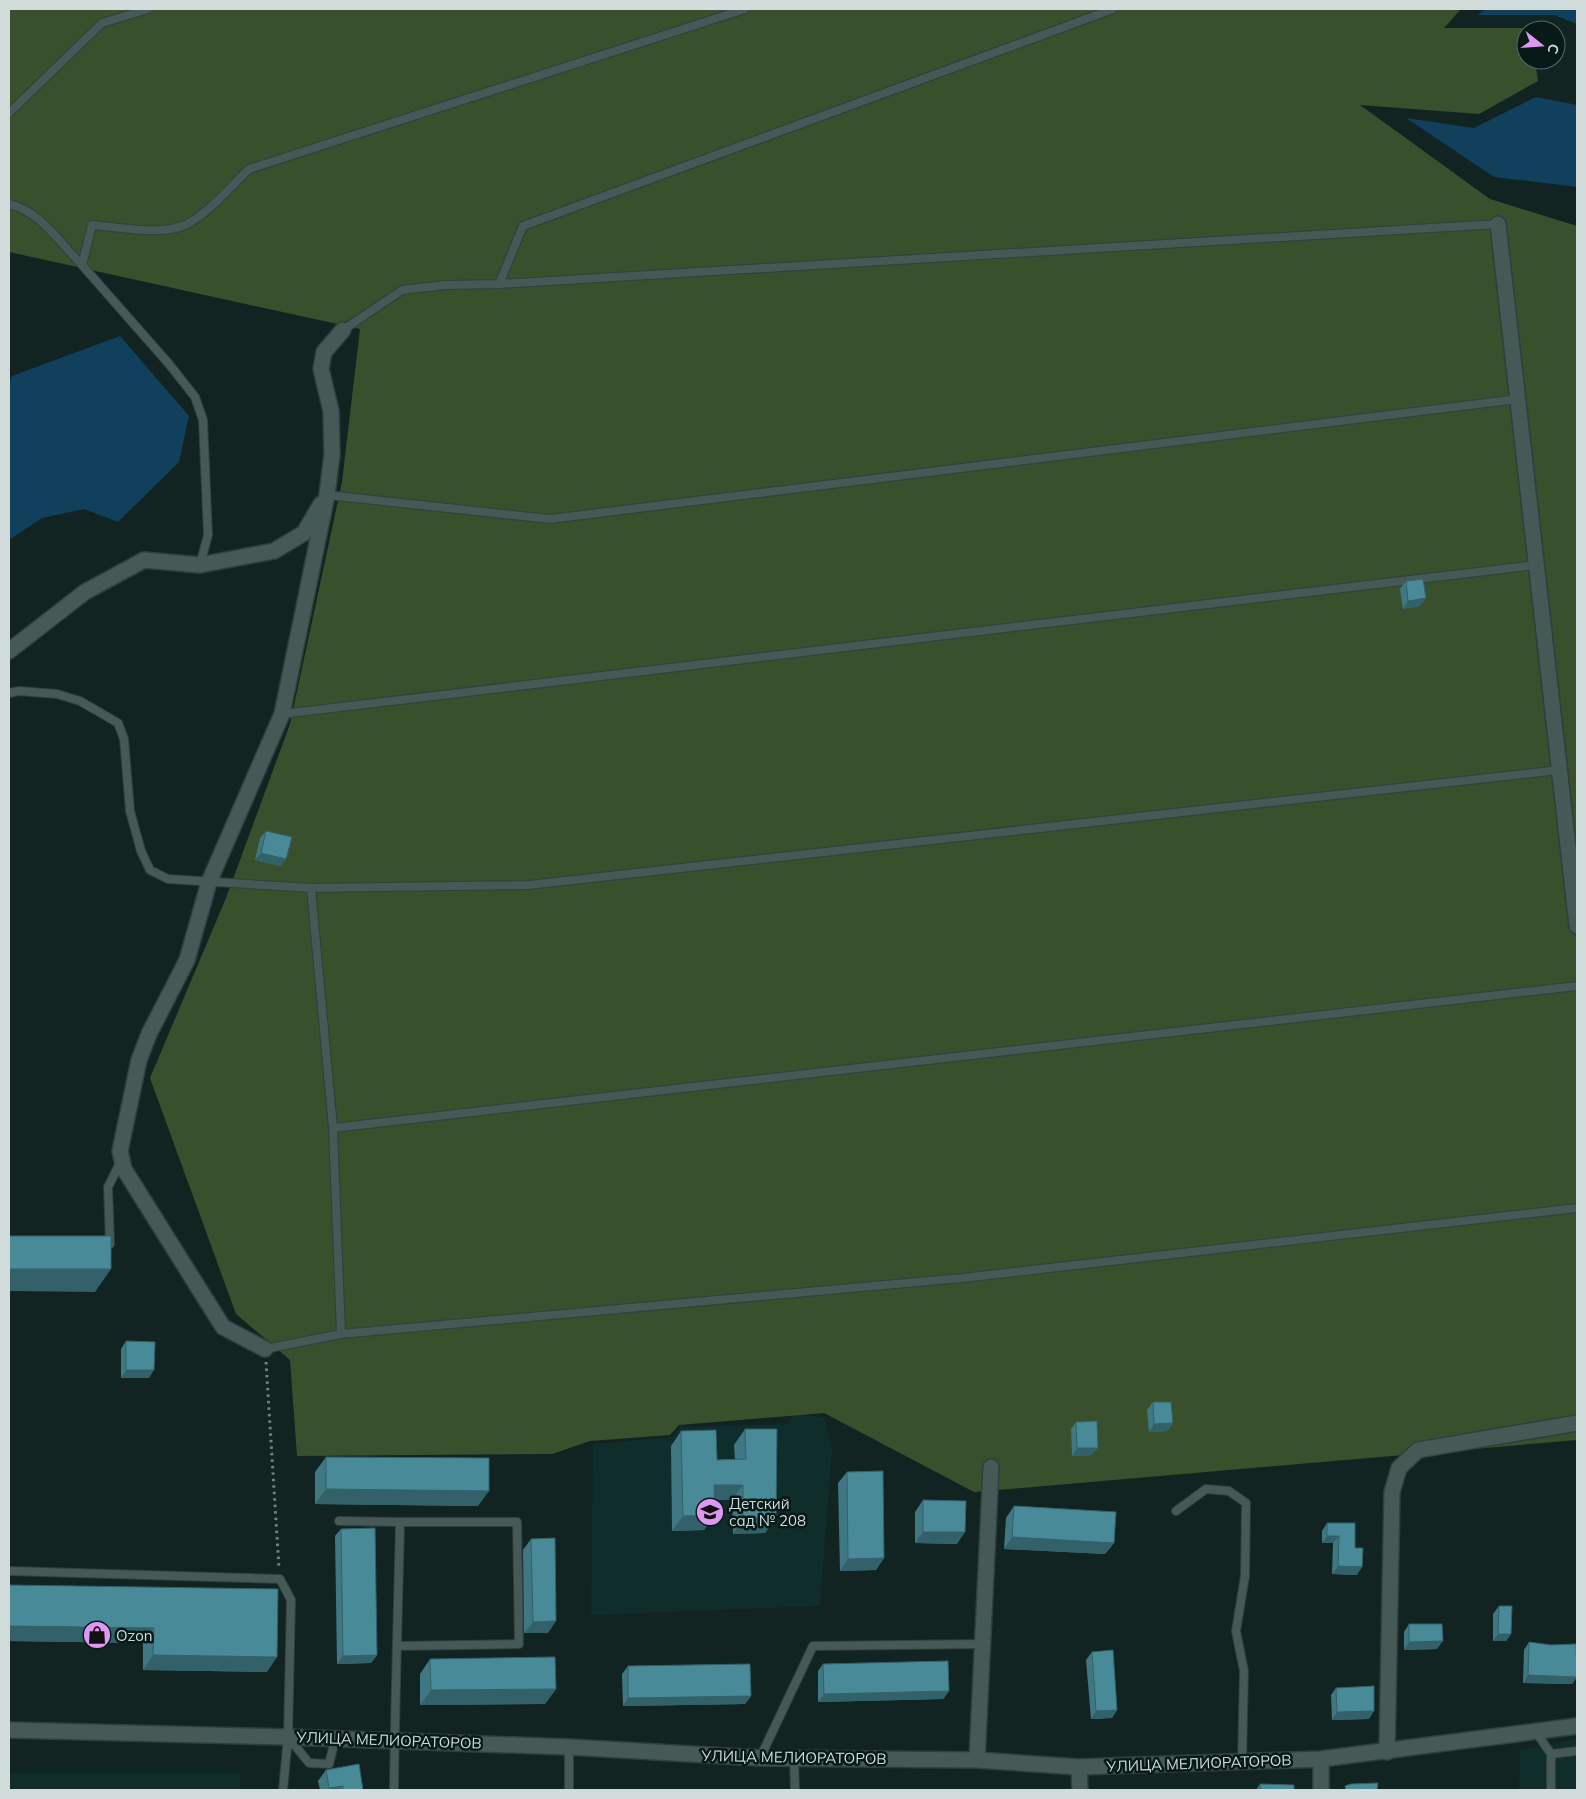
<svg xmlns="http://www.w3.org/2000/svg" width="1586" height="1799" font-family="Mulish,sans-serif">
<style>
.built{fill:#0f2d2a}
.green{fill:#39502c}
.water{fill:#10405c}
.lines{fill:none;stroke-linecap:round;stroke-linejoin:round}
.lane-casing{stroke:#323e3d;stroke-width:10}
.street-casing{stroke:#323e3d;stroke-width:18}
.path{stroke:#72817f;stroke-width:3;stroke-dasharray:2.5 4;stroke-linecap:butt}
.lane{stroke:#455957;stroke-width:8}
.street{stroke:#455957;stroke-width:15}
.wall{fill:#3f7783}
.shaded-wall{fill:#33616a}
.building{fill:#498a98;stroke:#33616a}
.labels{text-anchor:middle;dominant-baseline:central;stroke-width:5;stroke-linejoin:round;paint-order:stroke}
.poi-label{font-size:15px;fill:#d0dbda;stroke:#071a18;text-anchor:start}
.street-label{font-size:15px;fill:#d0dbda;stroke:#071a18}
</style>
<rect width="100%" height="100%" fill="#112422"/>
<path class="built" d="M794,1413L825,1418L832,1449L820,1606L591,1615L593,1444L672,1437L680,1427L787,1424Z
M1577,1739V1790H1519L1520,1750Z
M9,1773H240L241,1790H9Z"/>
<path class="green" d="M9,9H1461L1444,28H1531V30H1526V60H1535L1538,81L1479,114L1360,105L1490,199L1577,226V1440L974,1492L824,1413L679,1425L670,1435L590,1441L552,1454L297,1456L290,1360L236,1314L150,1078L226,898L290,724L342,482L360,329L9,252Z"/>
<path class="water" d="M1486,9H1577V24L1554,15H1477Z
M1536,97L1577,105V187L1494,177L1406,118L1474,128Z
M120,336L189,416L179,462L118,522L84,509L42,518L9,540V383L12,376Z"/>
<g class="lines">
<defs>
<path id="lane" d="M9,113L102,23L148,9
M9,204C39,210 61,244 82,265L92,225C119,227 161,236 185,225C207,215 231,186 249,169L745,9
M82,265L169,364L195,397L203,420L208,535L200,565
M499,284L523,226L1113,9
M343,330L402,290L445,285L499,284L1498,224
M327,495L550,519L1518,399
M9,693L19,691L57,694L80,701L118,723L124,739L130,811L141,851L150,870L168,879L311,888L529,885L1559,770
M282,714L1536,565
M311,888L333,1128L341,1334
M333,1128L1577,986
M110,1244L108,1187L121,1161
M265,1349L341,1334L962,1278L1577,1208
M1176,1511L1206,1489L1229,1491L1246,1503L1245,1576L1236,1631L1244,1671L1242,1762
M339,1521L400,1522
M9,1571L280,1579L291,1600L288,1737L283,1790
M1536,1732L1551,1754L1577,1751
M289,1738L309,1763L329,1764L335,1740
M760,1758L813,1646L982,1644
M794,1758L795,1790
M394,1790C395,1701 398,1611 400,1522H517L519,1644L397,1646
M569,1790V1747
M1551,1790V1754"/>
<path id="street" d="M1498,224L1577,926
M9,651L85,592L144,560L200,565L274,551L304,533L321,504
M265,1349L223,1327L124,1169L120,1151L139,1060L149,1034L187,960L209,882L282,714L327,495L332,454L331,411L321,369L324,352L343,330
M9,1730L288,1737L569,1747L760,1758L977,1760L1079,1767L1321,1759L1577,1726
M1387,1752L1392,1492L1399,1468L1418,1450L1577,1423
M1321,1759V1790
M977,1760L991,1467
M1079,1767L1080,1790"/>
</defs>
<use href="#lane" class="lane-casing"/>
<use href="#street" class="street-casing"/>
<path class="path" d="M266,1362L279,1568"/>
<use href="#lane" class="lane"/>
<use href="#street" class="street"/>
</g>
<path class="wall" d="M1406,581L1420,606L1403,609L1400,589Z
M266,831L281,866L255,860L260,838Z
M126,1341L149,1378H121V1349Z
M1153,1402L1173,1423L1167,1431L1149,1432L1147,1410Z
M1076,1422L1092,1455L1072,1456L1071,1429Z
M745,1429L776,1518L765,1533L733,1534L732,1500H715L704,1530L672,1531L671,1446L681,1431L717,1460L735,1459L734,1445Z
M326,1457L478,1506L315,1504V1472Z
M847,1472L884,1558L876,1570L840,1571L838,1483Z
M923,1500L957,1544L915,1543V1512Z
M1014,1506L1114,1543L1105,1554L1004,1549L1006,1518Z
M1327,1523L1355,1548L1357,1575L1332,1574L1333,1543H1322V1531Z
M341,1529L377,1655L371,1663L337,1664L335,1536Z
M531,1539L548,1633H524L523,1550Z
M278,1589L267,1672L143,1670V1643L9,1641Z
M1499,1606L1511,1634L1506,1641H1493V1614Z
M1409,1624L1437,1649L1404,1650V1632Z
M1529,1642L1577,1666V1677L1572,1684L1523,1683L1524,1650Z
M1092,1652L1117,1710L1112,1718L1091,1719L1086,1660Z
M430,1659L556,1689L545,1704L420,1705V1674Z
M823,1664L949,1691L943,1699L818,1702V1671Z
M628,1666L751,1696L745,1704L623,1706L622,1674Z
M1336,1688L1369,1719L1332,1720L1331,1695Z
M326,1770L363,1790H320L318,1781Z
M1260,1784L1294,1790H1256Z"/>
<path class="shaded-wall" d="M1426,598L1420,606L1403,609L1408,601Z
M261,853L286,859L281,866L255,860Z
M9,1269H111L95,1292L9,1291Z
M126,1370H154L149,1378H121Z
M1173,1423L1167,1431L1149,1432L1154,1424Z
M1077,1448H1098L1092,1455L1072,1456Z
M714,1485H743L732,1500H704Z
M326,1489L489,1491L478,1506L315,1504Z
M715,1515L704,1530L672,1531L683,1516Z
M743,1518H776L765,1533L733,1534Z
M923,1532H965L957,1544L915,1543Z
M1327,1536H1339L1333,1543H1322Z
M1012,1537L1114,1543L1105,1554L1004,1549Z
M884,1558L876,1570L840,1571L848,1559Z
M1338,1566L1362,1567L1357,1575L1332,1574Z
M556,1621L548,1633H524L533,1622Z
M9,1626L154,1628L143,1643L9,1641Z
M1498,1634H1511L1506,1641H1493Z
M1443,1641L1437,1649L1404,1650L1409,1642Z
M153,1655L277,1657L267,1672L143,1670Z
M377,1655L371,1663L337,1664L343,1656Z
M1528,1675L1577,1677L1572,1684L1523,1683Z
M556,1689L545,1704L420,1705L431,1690Z
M949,1691L943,1699L818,1702L824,1694Z
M751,1696L745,1704L623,1706L628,1698Z
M1117,1710L1112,1718L1091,1719L1096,1711Z
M1374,1711L1369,1719L1332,1720L1337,1712Z
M343,1786L339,1790H327L329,1788Z"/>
<path class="building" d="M1423,579L1426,598L1408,601L1406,581Z
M266,831L292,837L286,859L261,853Z
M9,1236H111V1269H9Z
M126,1341L155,1342L154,1370H126Z
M1153,1402H1171L1173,1423L1154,1424Z
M1097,1421L1098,1448H1077L1076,1422Z
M745,1429H777L776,1518H743V1485H714L715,1515L683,1516L681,1431L716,1430L717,1460L746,1459Z
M326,1457L489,1458V1491L326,1489Z
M883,1471L884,1558L848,1559L847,1472Z
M923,1500L966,1501L965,1532H923Z
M1014,1506L1116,1512L1114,1543L1012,1537Z
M1327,1523H1355V1548H1363L1362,1567L1338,1566L1339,1536H1327Z
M375,1528L377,1655L343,1656L341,1529Z
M555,1538L556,1621L533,1622L531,1539Z
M9,1585L278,1589L277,1657L153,1655L154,1628L9,1626Z
M1499,1606H1512L1511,1634H1498Z
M1409,1624H1442L1443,1641L1409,1642Z
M1529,1642L1551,1645L1576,1644L1577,1677L1528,1675Z
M1113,1650L1117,1710L1096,1711L1092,1652Z
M555,1657L556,1689L431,1690L430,1659Z
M948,1661L949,1691L824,1694L823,1664Z
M750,1664L751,1696L628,1698V1666Z
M1374,1686V1711L1337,1712L1336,1688Z
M359,1764L363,1790H343V1786L329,1788L326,1770Z
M1378,1783L1377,1790H1346L1345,1786L1351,1784Z
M1260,1784L1294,1785V1790H1261Z"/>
<defs>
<symbol id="school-disc" viewBox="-11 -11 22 22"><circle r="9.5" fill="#de98f2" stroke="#071a18"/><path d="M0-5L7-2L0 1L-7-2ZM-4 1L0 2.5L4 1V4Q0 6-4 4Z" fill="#111"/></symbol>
<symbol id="shop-disc" viewBox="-11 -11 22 22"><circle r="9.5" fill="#de98f2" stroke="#071a18"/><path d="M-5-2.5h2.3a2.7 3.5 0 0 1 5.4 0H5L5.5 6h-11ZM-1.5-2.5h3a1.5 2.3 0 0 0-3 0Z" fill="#111"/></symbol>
</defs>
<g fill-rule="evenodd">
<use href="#school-disc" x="694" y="1496" width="32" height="32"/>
<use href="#shop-disc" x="81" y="1619" width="32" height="32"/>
</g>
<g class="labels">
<g class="poi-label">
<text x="729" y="1503">Детский<tspan x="729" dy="17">сад № 208</tspan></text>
<text x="116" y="1635">Ozon</text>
</g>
<g class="street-label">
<text transform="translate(389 1740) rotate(2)">УЛИЦА МЕЛИОРАТОРОВ</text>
<text transform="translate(794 1757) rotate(1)">УЛИЦА МЕЛИОРАТОРОВ</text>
<text transform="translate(1199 1763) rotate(-2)">УЛИЦА МЕЛИОРАТОРОВ</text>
</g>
</g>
<rect width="1586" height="1799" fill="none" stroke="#d0dbda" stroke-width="20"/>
<g transform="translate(1541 45) rotate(107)"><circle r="24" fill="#071a18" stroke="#576766"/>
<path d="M0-4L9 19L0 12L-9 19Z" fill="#de98f2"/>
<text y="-8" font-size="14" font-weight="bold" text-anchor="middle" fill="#d0dbda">С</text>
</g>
</svg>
